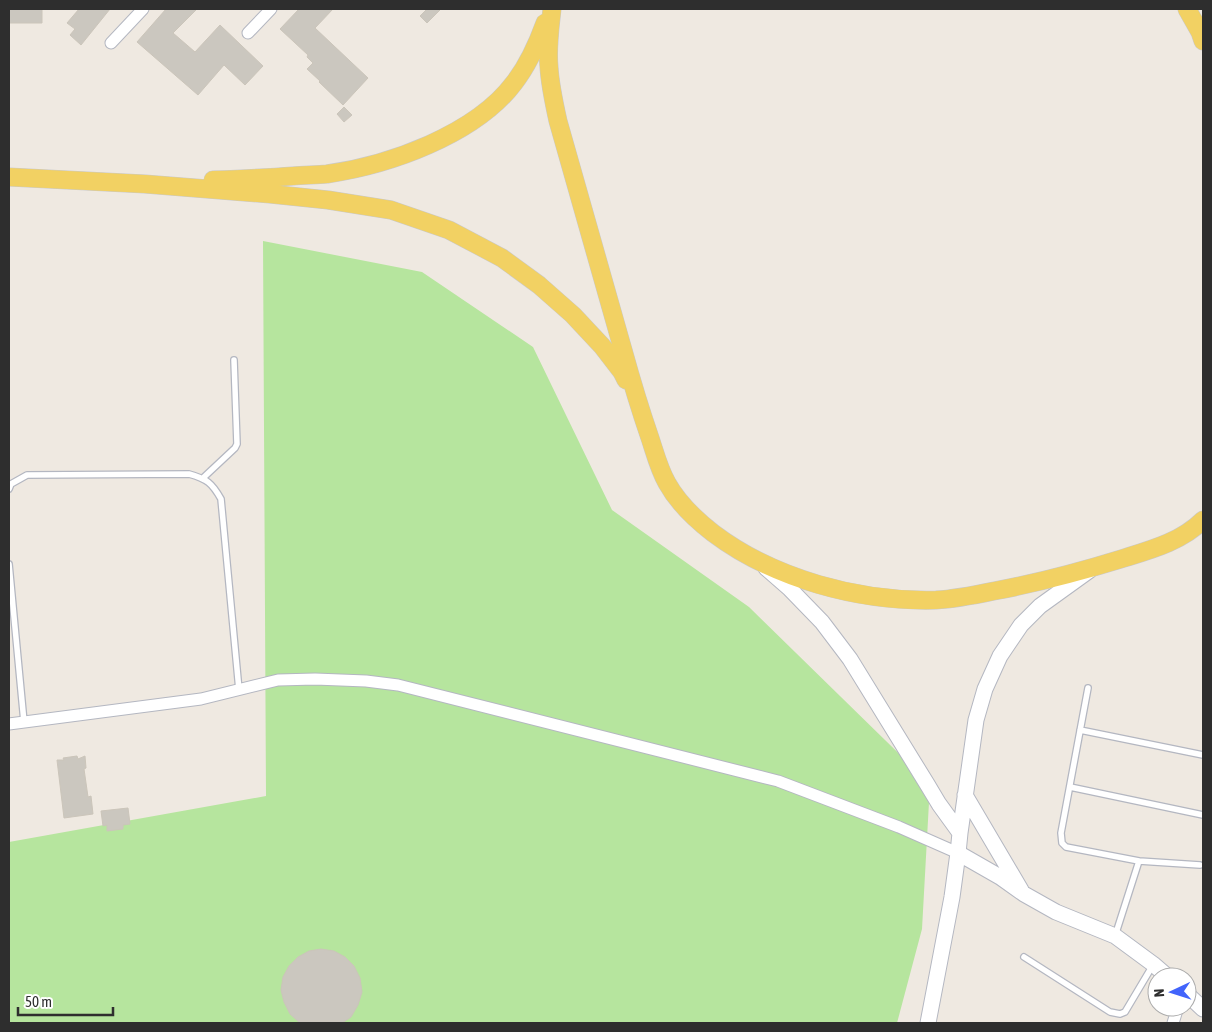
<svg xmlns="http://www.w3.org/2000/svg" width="1212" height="1032" font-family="'Asap Condensed',sans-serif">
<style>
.green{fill:#b6e59e}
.building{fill:#cbc7bf;stroke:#cbc5ba}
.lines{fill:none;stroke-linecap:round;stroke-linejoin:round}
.lane-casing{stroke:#b4b7c1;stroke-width:8}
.street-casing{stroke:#b4b7c1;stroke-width:13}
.secondary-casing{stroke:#b4b7c1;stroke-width:17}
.primary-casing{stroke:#c9c9c9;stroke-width:19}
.lane{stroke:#fff;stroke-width:5.5}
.street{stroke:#fff;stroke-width:11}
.secondary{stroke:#fff;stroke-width:15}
.primary{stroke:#f2d163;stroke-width:18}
</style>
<rect width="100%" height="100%" fill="#efe9e1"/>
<path class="green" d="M263,241L422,272L533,347L612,510L749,607L930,784L922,929L897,1023H9V842L266,796Z"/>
<path class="building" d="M9,9H42V23H9Z
M79,9H110L81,45L70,35L75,29L67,23Z
M166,9H197L173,33L195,52L220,25L263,66L245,85L224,65L198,95L137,42Z
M299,9H333L315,28L368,78L343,105L319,82L320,81L307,69L313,63L307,57L308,55L280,29Z
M427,9H441L427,23L420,16Z
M344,107L352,115L344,122L337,114Z
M77,756L78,759L85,756L86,768L84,769L88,797L91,796L93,814L64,818L57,760H64L63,758Z
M128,808L130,824L123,825V829L107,831V825L103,826L101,811Z
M321,949L334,951L345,957L354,966L360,978L362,992L358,1005L351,1017L342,1023H300L290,1014L284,1002L281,990L283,977L289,966L298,957L309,951Z"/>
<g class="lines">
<defs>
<path id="lane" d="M203,478L235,448L237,444L234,360
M9,489L11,484L27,475L189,474C207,479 212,483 221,499L239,690
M9,564L24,722
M1088,688L1061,833L1062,843L1066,847L1139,861L1115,936
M1080,730L1203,755
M1070,787L1203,815
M1139,861L1200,865
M1024,957L1110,1012L1120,1014L1125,1012L1153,965"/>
<path id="street" d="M248,33L271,9
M111,43L143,9
M9,724L201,699L278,680L315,679L366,681L398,685L778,781L899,827L958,853
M1173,1023L1178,1007"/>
<path id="secondary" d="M766,568L789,588L822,622L850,659L927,784L939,804L960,833
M965,795L1021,890
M958,853L1000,877L1024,894L1056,912L1115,936L1153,964L1168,977
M1187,994L1203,1009
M928,1023L952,897L958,853L960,833L976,720L985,689L1000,656L1021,625L1040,606L1090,570"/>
<path id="primary" d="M552,9C550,28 547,48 549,67C550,85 554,103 558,121C579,197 601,273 623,350C631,379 640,409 650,438C655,453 659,469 667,483C678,503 695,519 713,533C774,579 859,602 936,600C956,599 975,595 994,591C1037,583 1079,572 1121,559C1150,550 1181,542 1203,520
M1187,9L1200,32L1203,41
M9,177L145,184L270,194L328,200L391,210L449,230L502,258L539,285L573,315L602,346L622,372L626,380
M213,180C240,179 266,178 293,176C304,175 316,175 327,174C389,165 475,135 514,83C528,65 537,45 545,23"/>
</defs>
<use href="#lane" class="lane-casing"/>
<use href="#street" class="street-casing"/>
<use href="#secondary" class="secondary-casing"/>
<use href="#primary" class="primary-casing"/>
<use href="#lane" class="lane"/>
<use href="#street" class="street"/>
<use href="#secondary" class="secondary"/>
<use href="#primary" class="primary"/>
</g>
<rect width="1212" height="1032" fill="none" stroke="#2e2e2e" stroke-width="20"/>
<g transform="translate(1172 992) rotate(266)"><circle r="24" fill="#ffffff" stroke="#ababab"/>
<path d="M0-4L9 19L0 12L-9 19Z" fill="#4264fb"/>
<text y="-8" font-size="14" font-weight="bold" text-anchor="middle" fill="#2e2e2e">N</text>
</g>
<path d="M18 1007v8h95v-8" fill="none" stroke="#2e2e2e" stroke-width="2.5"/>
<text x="25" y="1007" font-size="15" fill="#2e2e2e" stroke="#ffffff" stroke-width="4" paint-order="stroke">50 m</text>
</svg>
